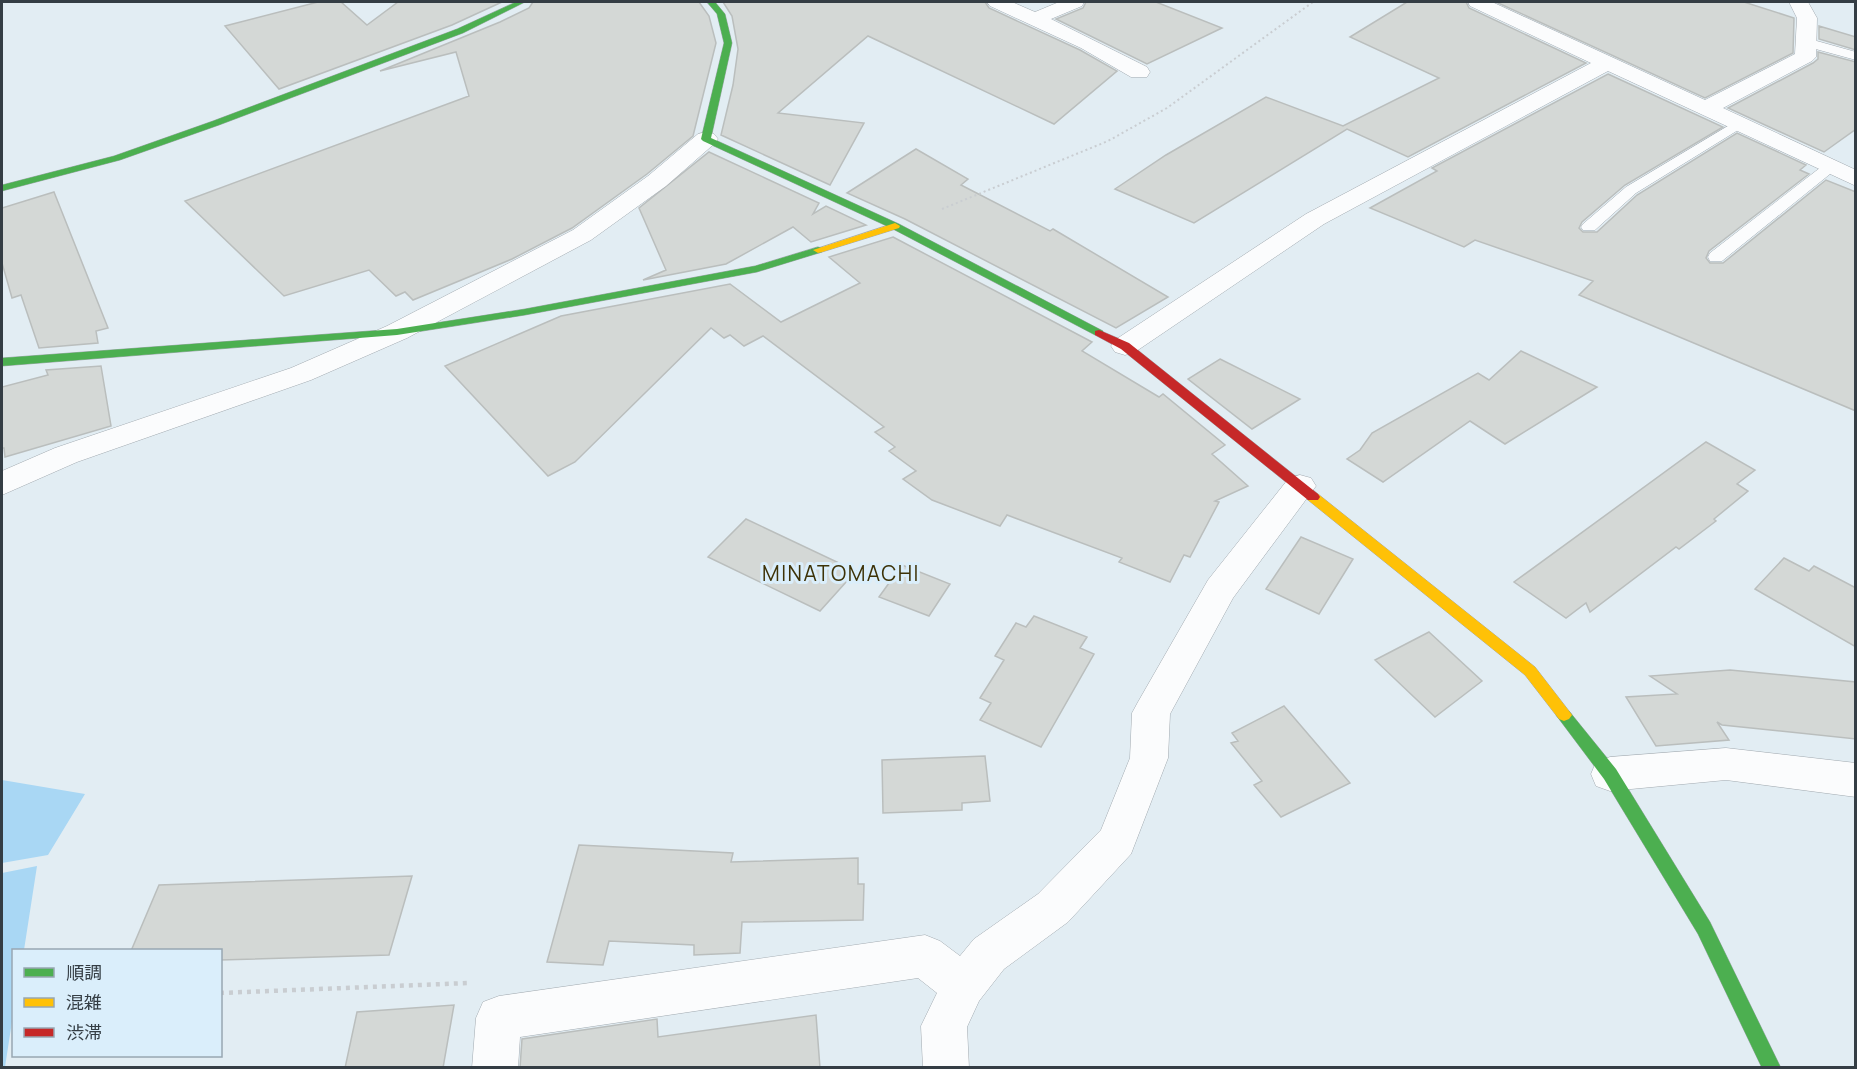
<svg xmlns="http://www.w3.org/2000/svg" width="1857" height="1069" font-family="Manrope,'Noto Sans JP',sans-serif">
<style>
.green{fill:#a9d7f4}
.building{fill:#d4d8d6;stroke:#babebd;stroke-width:1.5}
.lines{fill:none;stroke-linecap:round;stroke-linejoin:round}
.lane-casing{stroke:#a2aab0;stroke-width:1}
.street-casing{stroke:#a2aab0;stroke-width:1}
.fast-casing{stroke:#a2aab0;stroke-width:1}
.slow-casing{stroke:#a2aab0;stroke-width:1}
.jam-casing{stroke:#a2aab0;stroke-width:1}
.path-far1{stroke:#c9cdd1;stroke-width:2;stroke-dasharray:2 3;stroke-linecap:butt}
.path{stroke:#c9cdd1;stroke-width:4.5;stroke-dasharray:4 5;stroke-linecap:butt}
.lane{fill:#fbfcfd;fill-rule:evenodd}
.street{fill:#fbfcfd;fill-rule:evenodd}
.fast{fill:#4caf50;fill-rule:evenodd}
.slow{fill:#ffc107;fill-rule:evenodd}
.jam{fill:#c62828;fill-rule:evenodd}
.labels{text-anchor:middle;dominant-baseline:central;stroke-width:6;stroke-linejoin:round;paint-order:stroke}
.quarter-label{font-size:21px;letter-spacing:1.5px;fill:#3d3207;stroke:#daeefb}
</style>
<rect width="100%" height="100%" fill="#e2edf3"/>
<path class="green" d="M2,780L85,794L48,855L2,863Z
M37,866L24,950H14L13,1015L5,1067H2V873Z"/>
<path class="building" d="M318,2H341L367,25L398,2H502L452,25L279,89L225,26Z
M533,2H699L709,16L716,43L693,136L647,174L572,228L512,259L413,300L405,292L396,296L369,270L284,296L185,201L469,96L456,52L380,71L500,22L529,8Z
M723,2H985L989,8L1080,50L1117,71L1054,124L868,36L778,113L864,123L830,185L721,135L733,85L738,49L732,16Z
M1086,2H1156L1222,28L1147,64L1056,19L1083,8Z
M1407,2H1466L1469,8L1586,63L1408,157L1347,129L1194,223L1115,189L1166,155L1266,97L1343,126L1439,78L1350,37Z
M1496,2H1744L1794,18L1793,53L1705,98Z
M1819,26L1856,37V50L1819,39Z
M1818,52L1856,62V129L1824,152L1728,108L1813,63L1818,59Z
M1608,74L1723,127L1625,185L1582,222L1579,228L1583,232H1597L1637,195L1737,133L1806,165L1800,170L1809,174L1709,251L1706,258L1710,263H1723L1826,180L1856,192V411L1579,295L1593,281L1475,240L1464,247L1370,208L1437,171L1432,168Z
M916,149L968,179L961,185L1050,231L1053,229L1168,297L1116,328L905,219L847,193Z
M709,152L819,203L813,214L826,206L866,225L811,242L793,227L726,264L643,280L666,270L639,208Z
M54,192L108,328L96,331L98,343L39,348L21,295L12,298L2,263V208Z
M893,237L1092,342L1082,351L1159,397L1163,394L1225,445L1212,454L1248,486L1215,501L1219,502L1190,557L1184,555L1170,582L1119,562L1122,558L1007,515L1000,526L932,500L903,479L916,471L889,451L895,447L875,432L884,427L763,336L744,346L730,335L724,338L711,328L575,462L548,476L445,366L561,316L730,284L781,322L860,283L829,257Z
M1521,351L1597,387L1505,444L1470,421L1383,482L1347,459L1360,450L1372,433L1478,373L1489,380Z
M1220,359L1300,399L1252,429L1188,379Z
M101,366L111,426L5,457L4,448H2V387L48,375L46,370Z
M1706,442L1755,470L1737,484L1748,491L1714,519L1716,521L1679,549L1676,547L1590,612L1586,603L1566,618L1514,582Z
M746,519L856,571L820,611L708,557Z
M1301,537L1353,559L1319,614L1266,589Z
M1784,558L1809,571L1814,566L1856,588V647L1755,589Z
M902,565L950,584L929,616L879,597Z
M1034,616L1087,637L1080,648L1094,654L1041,747L980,720L991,703L980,698L1004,660L995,656L1016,623L1026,627Z
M1429,632L1482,681L1435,717L1375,660Z
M1730,670L1856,682V739L1722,725L1717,722L1729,740L1656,746L1626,697L1677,694L1650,676Z
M1284,706L1350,783L1281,817L1254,785L1262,781L1231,743L1238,741L1232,733Z
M985,756L990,801L962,803V810L883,813L882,760Z
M579,845L733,853L731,862L858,858V884H864L863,920L742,922L740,953L694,955V945L609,941L603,965L547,962Z
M412,876L389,955L220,960V951H131L159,885Z
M454,1005L443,1068H345L357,1012Z
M816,1015L820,1068H520L522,1039L657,1019L658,1037Z"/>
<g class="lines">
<defs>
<path id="lane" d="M1806,38L1856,52V60L1801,45L1799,42Z
M1738,120L1743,121L1745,124L1743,127L1636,193L1595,230H1583L1581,227L1583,224L1626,187Z
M1830,162L1838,167L1835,170L1722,261H1710L1708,257L1710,253L1825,164Z"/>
<path id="street" d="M987,2H1012L1035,12L1059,2H1084L1082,6L1051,19L1147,67L1150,72L1147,77H1131L1081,48L990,6Z
M1468,2H1492L1705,100L1795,54L1797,18L1789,2H1808L1817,18L1816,57L1812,61L1723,108L1856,170V186L1608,71L1324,224L1135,352L1125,355L1115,352L1111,346L1115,340L1306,214L1591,63L1470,6Z
M706,132L714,134L718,139L714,144L666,186L591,240L407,338L311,380L77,462L2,495V471L55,448L291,368L387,326L573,230L648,176L698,134Z
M1300,475L1311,478L1316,486L1233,598L1170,714L1168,758L1131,854L1068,922L1004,969L979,1001L967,1027L969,1068H923L921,1026L937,993L918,978L520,1037L518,1068H472L476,1018L483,1002L499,996L925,935L940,941L960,956L974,939L1038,894L1101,830L1130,758L1132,713L1138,702L1208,580L1289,478Z
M1726,748L1856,763V797L1726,780L1610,791L1596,786L1591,774L1596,762L1610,757Z"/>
<path id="fast" d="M516,2H525L463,33L219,125L120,160L2,191V185L114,156L213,121L457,29Z
M707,2H715L725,14L732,43L711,138L899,224L1103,331V335H1095L891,228L703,141L701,139L724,43L717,14Z
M818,247L822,248V252L757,272L525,315L397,335L2,366V358L397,329L525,309L755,266Z
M1564,709L1569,711L1616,769L1710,922L1781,1068H1762L1698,934L1604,779L1556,715L1559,711Z"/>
<path id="slow" d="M895,223L900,226L899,228L822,252L818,253L813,250Z
M1313,492L1318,494L1535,667L1569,711L1572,715L1569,719L1564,721L1559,719L1525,675L1308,500L1306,497Z"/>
<path id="jam" d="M1099,330L1129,343L1318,494L1320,497L1318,500H1308L1121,349L1095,335V331Z"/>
</defs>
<use href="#lane" class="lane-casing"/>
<use href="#street" class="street-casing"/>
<use href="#fast" class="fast-casing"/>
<use href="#slow" class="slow-casing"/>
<use href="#jam" class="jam-casing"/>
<path class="path-far1" d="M942,209L1108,141L1167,108L1313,2"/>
<path class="path" d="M220,993L469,983"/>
<use href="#lane" class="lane"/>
<use href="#street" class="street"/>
<use href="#fast" class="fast"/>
<use href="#slow" class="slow"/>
<use href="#jam" class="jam"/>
</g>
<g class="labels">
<g class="quarter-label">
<text x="841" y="573">MINATOMACHI</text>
</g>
</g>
<rect width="1857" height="1069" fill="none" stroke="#343d44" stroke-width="6"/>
<rect x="12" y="949" width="210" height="108" fill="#daeefb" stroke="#98a7b2" stroke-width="1.5"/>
<rect x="24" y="968" width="30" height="9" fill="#4caf50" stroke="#98a7b2" stroke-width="1.5"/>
<text x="66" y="979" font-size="18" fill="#343d44">順調</text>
<rect x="24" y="998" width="30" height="9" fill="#ffc107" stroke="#98a7b2" stroke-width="1.5"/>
<text x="66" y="1009" font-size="18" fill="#343d44">混雑</text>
<rect x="24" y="1028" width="30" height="9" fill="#c62828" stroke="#98a7b2" stroke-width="1.5"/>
<text x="66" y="1039" font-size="18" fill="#343d44">渋滞</text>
</svg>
